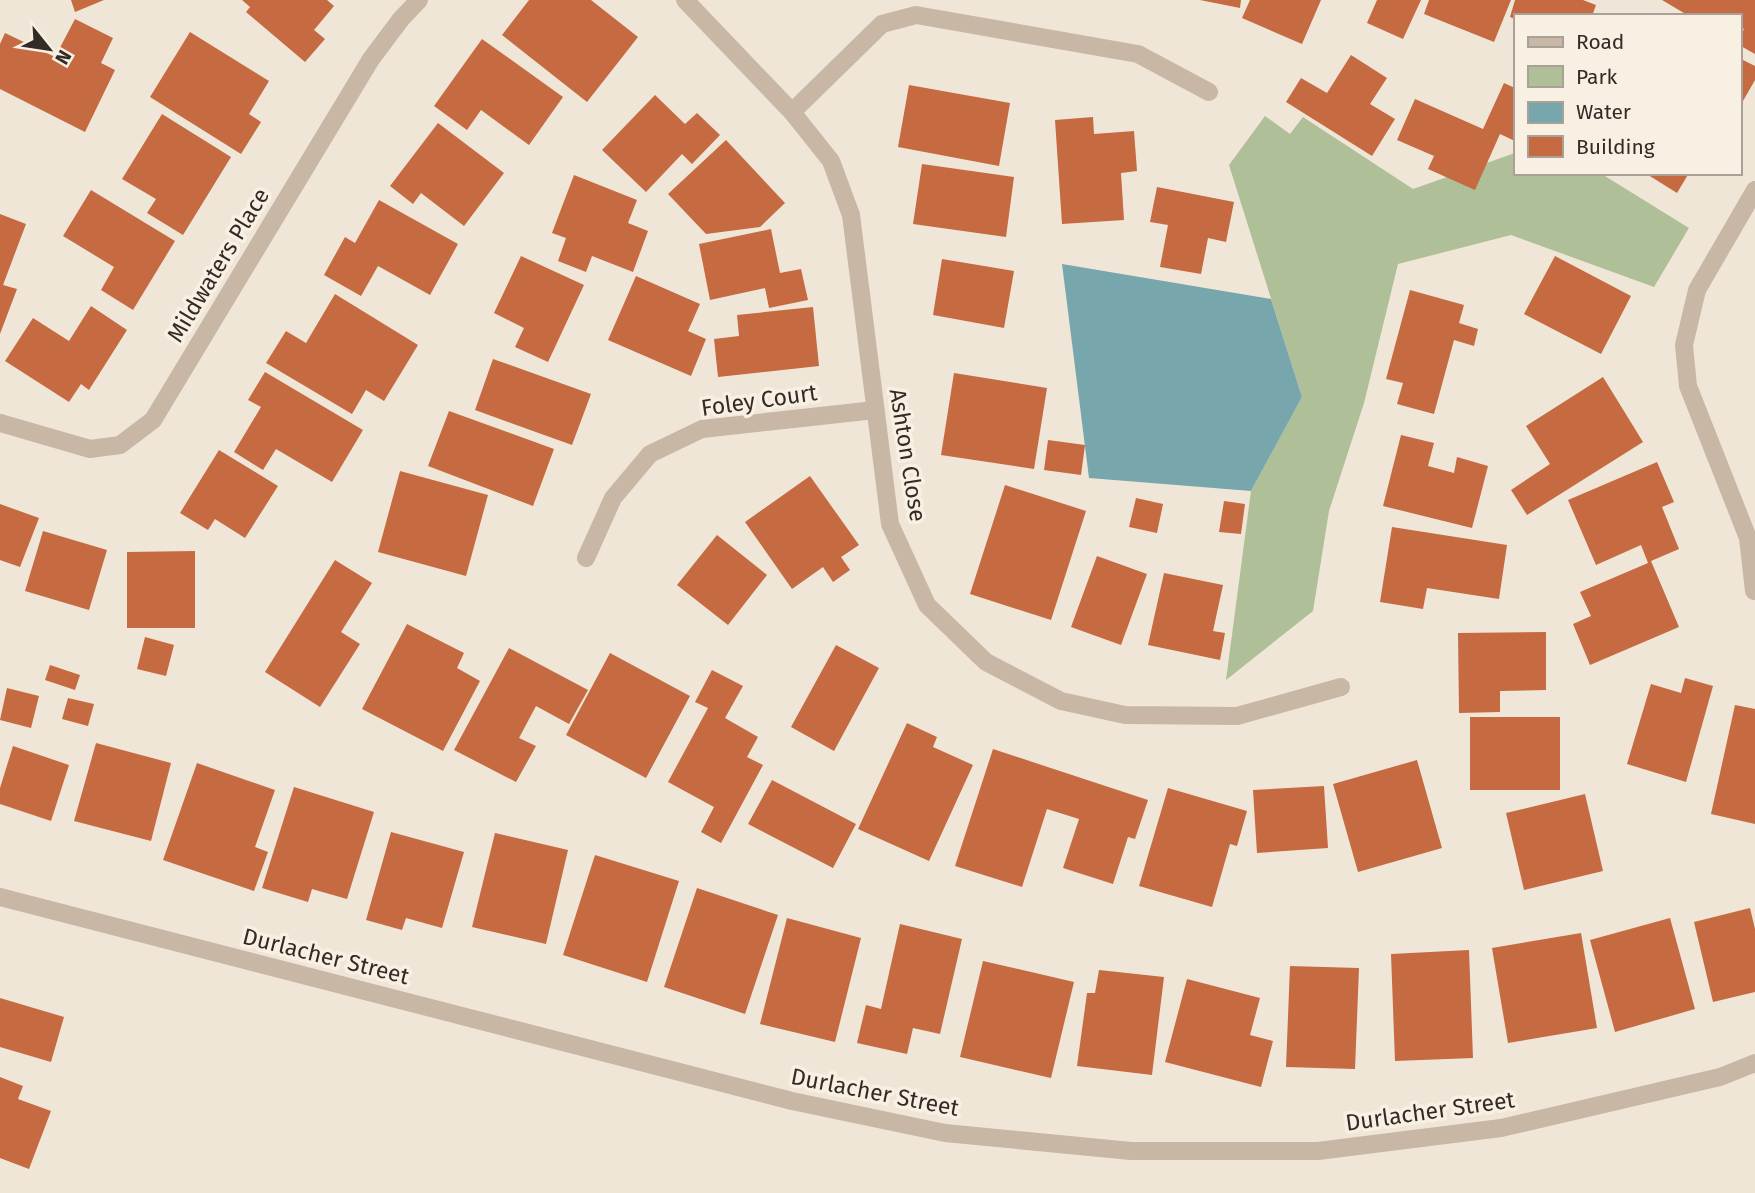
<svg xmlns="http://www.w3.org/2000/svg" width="1755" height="1193" font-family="'Fira Sans',sans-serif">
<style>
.green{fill:#afbf98}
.water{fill:#77a7ad}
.building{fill:#c56a41}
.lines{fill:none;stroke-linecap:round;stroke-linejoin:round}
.minor{stroke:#c8b7a4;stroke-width:18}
.labels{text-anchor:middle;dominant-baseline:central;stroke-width:7;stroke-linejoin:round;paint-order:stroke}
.street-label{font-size:23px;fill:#332b25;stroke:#f8f0e3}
</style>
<rect width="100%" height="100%" fill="#f0e6d7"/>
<path class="green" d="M1265,116L1290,134L1303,117L1413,189L1515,153V173H1600L1689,228L1654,287L1511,235L1398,264L1364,403L1329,511L1313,611L1226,680L1251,491L1302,397L1229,165Z"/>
<path class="water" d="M1062,264L1271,299L1302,397L1251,491L1089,478Z"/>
<path class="building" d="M71,0H104L75,12Z
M242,0H327L334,6L314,30L325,39L305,62L246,12L250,7Z
M529,0H591L638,37L587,102L502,35Z
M1200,0H1241L1240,8Z
M1250,0H1321L1302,44L1242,18Z
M1377,0H1421L1403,39L1367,23Z
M1429,0H1511L1494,42L1424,14Z
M1515,0H1583L1596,5L1592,16H1515V19L1510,17Z
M1662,0H1755V54L1739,45V38L1744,29L1739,26V16H1689Z
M75,19L113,38L101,63L115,70L85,132L0,89V44L5,33L55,57Z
M190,32L269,81L249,114L261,122L241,154L150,97Z
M482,39L563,97L529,145L481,110L467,130L434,106Z
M1351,55L1387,78L1370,104L1395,119L1372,156L1286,102L1301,78L1327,93Z
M1739,58L1755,66V80L1739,108Z
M1504,83L1515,88V141L1500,134L1475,190L1428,169L1434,156L1397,140L1415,99L1483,129Z
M909,85L1010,103L999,166L898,147Z
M655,95L685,124L697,113L720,135L692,164L682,154L646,192L602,150Z
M162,114L231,157L183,235L147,213L156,199L122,179Z
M1093,117L1094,134L1134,131L1137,171L1121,173L1124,220L1062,224L1055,120Z
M438,123L504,173L464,226L421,193L413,204L390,186Z
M726,140L785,203L760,227L706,234L668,194Z
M922,164L1014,177L1006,237L913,224Z
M1645,173H1689L1677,193Z
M574,175L637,200L628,223L648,231L633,272L592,256L586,272L558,261L566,238L552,233Z
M1157,187L1234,202L1226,242L1208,238L1201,274L1160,267L1168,225L1150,222Z
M91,190L175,241L133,310L101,290L114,267L63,236Z
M379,200L458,244L430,295L378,266L361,296L324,275L345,237L355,243Z
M0,214L26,224L3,285L17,289L0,334Z
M771,229L780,273L801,269L808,300L769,308L765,288L710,300L699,244Z
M521,256L584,285L548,362L515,347L524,328L494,313Z
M1555,256L1631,296L1601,354L1524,314Z
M942,259L1014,271L1004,328L933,315Z
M636,276L700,304L688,331L706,339L691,376L608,340Z
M1410,290L1464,305L1459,323L1478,329L1474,346L1454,340L1434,414L1397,404L1403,383L1386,379Z
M335,294L418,345L384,401L366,390L352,414L266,363L286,331L306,343Z
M91,306L127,330L89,390L81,384L69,402L5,361L33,318L69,341Z
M813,307L819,366L718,377L714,339L739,336L737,315Z
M493,359L591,394L572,445L475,410Z
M265,372L363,430L332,482L276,449L263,470L234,452L261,407L248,400Z
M954,373L1047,388L1034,469L941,455Z
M1603,377L1643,442L1527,515L1511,490L1550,464L1526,426Z
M449,411L554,449L533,506L428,466Z
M1401,435L1434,443L1428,466L1454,473L1457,457L1488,466L1472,528L1383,506Z
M1048,440L1085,445L1081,475L1044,470Z
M219,450L278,486L245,538L215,519L208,530L180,513Z
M1657,462L1674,502L1662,507L1679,549L1651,561L1679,627L1590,665L1573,624L1591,616L1580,592L1648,563L1641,545L1596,565L1568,500Z
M400,471L488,495L466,576L378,552Z
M810,476L859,545L841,557L850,570L833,582L823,567L792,589L745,522Z
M1005,485L1086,511L1051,620L970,594Z
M1136,498L1163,504L1157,533L1129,527Z
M1224,501L1245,504L1241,534L1219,532Z
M0,504L39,518L20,567L0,560Z
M1392,527L1507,545L1499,599L1427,588L1423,609L1380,602Z
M43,531L107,550L89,610L25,591Z
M717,535L767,575L728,625L677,585Z
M195,551V628H127V552Z
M1097,556L1147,574L1121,645L1071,627Z
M335,560L372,583L341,632L360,644L320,707L265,672Z
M1164,573L1223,585L1213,631L1225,633L1220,660L1148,645Z
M407,624L464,653L457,668L480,681L443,751L362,709Z
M1546,632V690L1500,691V712L1459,713L1458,633Z
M145,637L174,645L166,676L137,669Z
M836,645L879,668L834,751L791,727Z
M509,648L588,690L569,724L536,706L519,738L536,746L516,782L454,750Z
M610,653L690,696L646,778L566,735Z
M50,665L80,675L75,690L45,680Z
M712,670L743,686L725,718L758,737L747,757L763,765L721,843L701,832L714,807L668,782L708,708L695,702Z
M1685,678L1713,686L1686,782L1627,764L1651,684L1681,693Z
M7,688L39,696L31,728L0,720Z
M68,698L94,704L88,726L62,719Z
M1735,705L1755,709V824L1711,814Z
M1470,717H1560V790H1470Z
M907,723L937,737L933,747L973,765L929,861L858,829Z
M96,743L171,763L151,841L74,821Z
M13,746L69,765L51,821L0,804V788Z
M993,749L1148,800L1135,839L1128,837L1113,884L1063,868L1079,819L1047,809L1022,887L955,866Z
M1417,760L1442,848L1358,872L1333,784Z
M197,763L275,790L255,847L268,852L254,891L163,860Z
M772,780L856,824L833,868L748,824Z
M1324,786L1328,848L1257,853L1253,790Z
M294,787L374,812L347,899L312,889L308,902L262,888Z
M1168,788L1247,811L1237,846L1230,844L1212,907L1139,886Z
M1585,794L1603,871L1524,890L1506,813Z
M391,832L464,852L442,928L406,918L402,930L366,920Z
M495,833L568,850L546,944L472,927Z
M595,855L679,881L647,982L563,955Z
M697,888L778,915L745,1014L664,987Z
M1750,908L1755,929V992L1713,1002L1694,922Z
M787,918L861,938L835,1042L760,1024Z
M1670,918L1695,1009L1615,1032L1590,940Z
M900,924L962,939L940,1034L913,1028L907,1054L857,1043L866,1005L881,1009Z
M1581,933L1597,1028L1508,1043L1492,948Z
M1469,950L1473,1058L1395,1061L1391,954Z
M983,961L1074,982L1051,1078L960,1057Z
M1290,966L1359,968L1355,1069L1286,1067Z
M1099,970L1164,977L1152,1075L1077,1066L1087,993H1095Z
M1187,979L1260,998L1250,1035L1273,1041L1261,1087L1165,1062Z
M0,998L64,1017L51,1062L0,1047Z
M0,1077L23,1086L18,1099L51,1111L29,1169L0,1158Z"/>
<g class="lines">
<path class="minor" d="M685,0L792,112L831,161L851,215L890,524L927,605L986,662L1061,701L1125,715L1237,716L1341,687
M792,112L882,24L916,15L1138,54L1209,92
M0,423L90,449L120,445L153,420L371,59L401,19L419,0
M586,558L613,498L650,454L702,429L875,410
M1754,591L1748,538L1688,386L1684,345L1697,290L1755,190
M0,897L792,1101L945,1133L1131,1151H1318L1501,1128L1720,1077L1755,1063"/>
</g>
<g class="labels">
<g class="street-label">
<text transform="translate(218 265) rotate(-59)">Mildwaters Place</text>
<text transform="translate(759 400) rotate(-8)">Foley Court</text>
<text transform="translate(908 455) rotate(81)">Ashton Close</text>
<text transform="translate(326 956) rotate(14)">Durlacher Street</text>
<text transform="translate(875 1092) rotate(11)">Durlacher Street</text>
<text transform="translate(1430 1111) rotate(-8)">Durlacher Street</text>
</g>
</g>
<rect x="1514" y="14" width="228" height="161" fill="#f8f0e3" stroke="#a9a197" stroke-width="2"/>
<rect x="1528" y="37" width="35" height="10" fill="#c8b7a4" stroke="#a9a197" stroke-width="2"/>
<text x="1576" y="49" font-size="21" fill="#332b25">Road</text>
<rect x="1528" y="66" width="35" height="21" fill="#afbf98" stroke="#a9a197" stroke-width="2"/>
<text x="1576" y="84" font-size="21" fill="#332b25">Park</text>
<rect x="1528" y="102" width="35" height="21" fill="#77a7ad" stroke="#a9a197" stroke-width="2"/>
<text x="1576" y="119" font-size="21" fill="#332b25">Water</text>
<rect x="1528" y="136" width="35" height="21" fill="#c56a41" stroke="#a9a197" stroke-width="2"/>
<text x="1576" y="154" font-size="21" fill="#332b25">Building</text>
<g transform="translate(49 49) rotate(120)" stroke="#f8f0e3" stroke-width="5" paint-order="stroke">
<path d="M0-5L12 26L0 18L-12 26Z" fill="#332b25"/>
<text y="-10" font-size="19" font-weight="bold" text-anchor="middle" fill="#332b25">N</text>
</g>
</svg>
